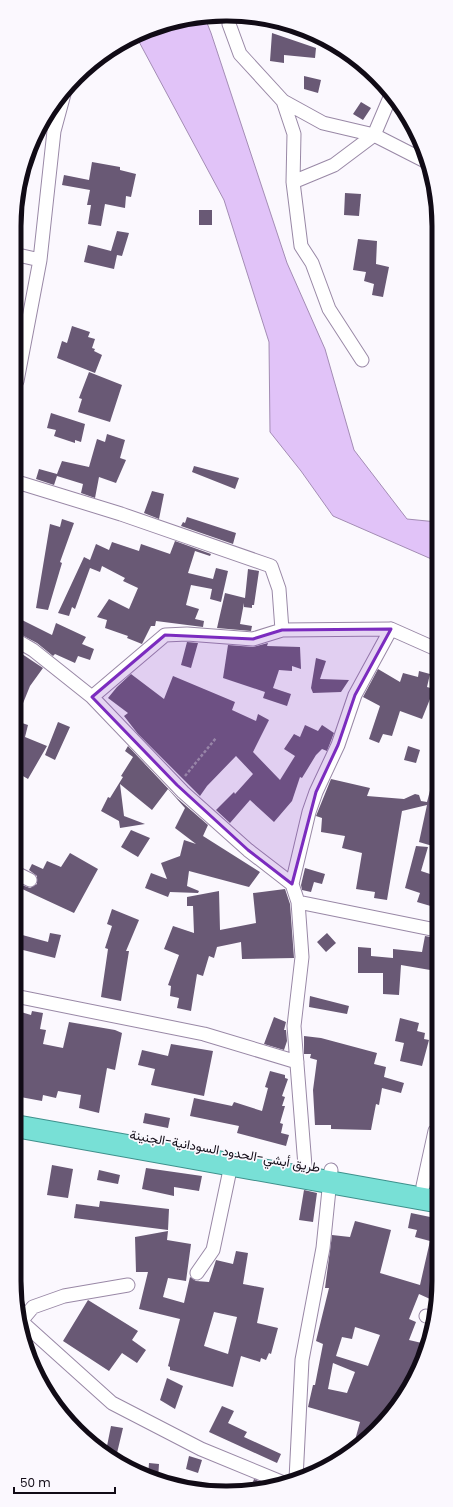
<svg xmlns="http://www.w3.org/2000/svg" width="453" height="1507" font-family="Poppins,Vazirmatn,sans-serif">
<style>
.water{fill:#e1c3f8;stroke:#a38cb4}
.building{fill:#695975;fill-rule:evenodd}
.lines{fill:none;stroke-linecap:round;stroke-linejoin:round}
.minor-casing{stroke:#9988a6;stroke-width:15}
.trunk-casing{stroke:#3e908c;stroke-width:24}
.path{stroke:#9f9ba3;stroke-width:2.5;stroke-dasharray:3 2;stroke-linecap:butt}
.minor{stroke:#fff;stroke-width:13}
.trunk{stroke:#78e0d6;stroke-width:22}
.marked{fill:#7b2cbf;fill-opacity:0.2;stroke:#7b2cbf;stroke-width:3;stroke-linejoin:round}
.labels{text-anchor:middle;dominant-baseline:central;stroke-width:3.5;stroke-linejoin:round;paint-order:stroke}
.street-label{font-size:13px;fill:#110b16;stroke:#fbf8fe}
.rim{fill:none;stroke:#110b16;stroke-width:5}
</style>
<rect width="100%" height="100%" fill="#fbf8fe"/>
<path class="water" d="M185,18H205L211,33L287,263L325,349L354,450L407,519L437,522L436,561L333,516L301,471L270,432L269,342L224,200L137,38Z"/>
<path class="building" d="M272,33L316,48L315,58L284,55V63L270,61Z
M304,76L321,80L318,93L304,89Z
M361,102L371,108L363,120L353,114Z
M92,162L120,167V170L136,174L131,197L126,196L125,208L105,204L101,226L88,224L91,205H87L90,190L62,185L64,175L89,180Z
M345,193L361,194L359,216L344,215Z
M199,210H212V225H199Z
M117,231L129,233L122,256L117,255L114,269L84,262L88,245L111,251Z
M358,239L377,241L376,264L389,267L383,297L372,295L374,284L364,281L366,272L353,270Z
M72,326L90,332L88,337L95,339L92,348L95,349L94,351L102,355L95,373L57,358L62,341L67,343Z
M89,372L122,385L110,422L78,412L82,399L79,398Z
M51,413L85,424L81,442L75,440V443L54,436L56,430L47,428Z
M107,434L125,440L120,458L126,460L116,483L99,477L95,498L81,493L83,484L57,476L54,485L36,479L39,469L57,474L62,461L89,467L97,439L105,442Z
M194,466L239,478L235,489L192,472Z
M152,491L164,494L159,519L144,513Z
M187,517L236,533L233,544L181,526L183,522L185,523Z
M62,519L74,523L60,562L62,563L48,610L36,608L50,524L60,527Z
M175,541L211,554L210,556L195,551L188,573L213,579L216,568L228,571L221,602L210,599L212,589L191,585L186,605L199,609L195,619L204,621L203,627L156,621L155,626H151L142,644L127,638L128,636L105,628L107,620L97,617L109,599L129,609L138,588L123,581L125,578L102,566L100,572L90,568L75,609L72,607L69,616L58,613L84,557L90,560L96,544L109,550L112,542L139,551L141,544L170,554Z
M248,569L259,571L254,605H252V608L244,607V603L240,624L252,626L251,631L217,628L225,593L245,598Z
M16,617L52,635L56,623L86,637L82,644L94,649L90,660L78,656L75,663L55,654L53,656L37,643L16,632Z
M187,642L198,643L191,668L181,665Z
M268,643L267,646L300,647L301,669L292,666V671L279,670L273,688L291,694L287,706L263,698L265,692L223,678L228,645L253,647Z
M16,650L43,668L30,686L17,718Z
M316,658L326,661L320,679L349,680L341,692L313,693L311,688Z
M378,669L400,682L403,673L418,677L419,671L430,674L427,687L434,689L422,719L400,711L392,736L383,734L379,743L369,739L380,706L363,697Z
M131,674L164,699L173,676L235,702L232,710L256,721L258,714L269,720L253,752L280,780L295,756L284,749L294,734L300,737L305,725L318,731L322,725L334,733L327,751L322,749L316,755L302,778L300,777L292,801L274,822L250,800L230,823L216,810L234,792L235,794L253,774L236,756L207,786L200,796L138,734L124,716L128,713L108,698L117,687Z
M16,721L28,725L25,737L47,746L28,779L16,772Z
M58,722L70,727L55,760L45,755Z
M128,746L177,798L208,825L203,836L260,872L249,887L189,871L187,886L199,891L198,893L170,892L168,897L145,888L151,873L167,879L161,863L180,856L184,840L196,844L175,828L185,808L168,789L152,810L120,784L124,816L145,824L120,828L119,821L101,811L108,797L110,798L123,777L121,776L133,757L125,751Z
M408,746L420,750L416,763L404,760Z
M331,779L370,788L367,796L404,799L415,794L419,795L421,801L427,802L432,783H436V847L419,842L427,805L402,811L387,900L374,898L375,892L356,889L362,853L342,848L345,836L321,832L322,818L316,816Z
M131,830L150,838L138,857L121,847Z
M416,846L428,847L421,871L436,876V901L434,907L417,902L420,893L405,888Z
M70,853L98,869L74,913L20,888L22,885L30,888L37,884V876L29,870L32,864L43,869L47,861L61,867Z
M305,868L325,874L322,884L314,882L311,892L302,890L301,885Z
M285,889L290,904L294,958L242,959L241,942L217,947L214,958L209,956L203,976L197,974L191,1011L177,1008L179,998L170,996L171,986L168,985L179,955L164,949L173,926L194,933L193,906H187V897L219,891L220,930L256,923L253,893Z
M112,909L139,920L126,951H129L121,1001L101,997L108,949L105,948L112,926L107,924Z
M15,933L48,942L50,933L61,935L55,958L15,948Z
M327,933L336,943L326,952L317,942Z
M425,936L436,938V971L401,965L399,995L383,994V973H358V947L371,948V956L393,958V949L422,952Z
M310,996L349,1006L347,1014L309,1007Z
M32,1011L43,1013L40,1029L46,1030L43,1044L63,1048L69,1022L115,1030L122,1033L115,1070L107,1068L99,1113L79,1108L81,1095L58,1091L56,1098L43,1095L42,1101L15,1096V1080L18,1081L23,1058L15,1056V1024L18,1025L21,1012L31,1015Z
M274,1017L286,1022L284,1030H286L287,1041L284,1050L264,1044Z
M400,1018L419,1023L417,1031L425,1033L424,1039L429,1040L422,1066L400,1061L404,1043L395,1041Z
M304,1036L321,1038L377,1053L374,1064L386,1067L384,1077L404,1083L401,1093L382,1088L379,1105L376,1104L371,1130L331,1129V1125H315L313,1090L317,1060L310,1058L311,1054H304Z
M171,1044L213,1051L204,1096L151,1085L155,1069L138,1065L142,1050L168,1056Z
M270,1071L285,1075V1078L288,1079L282,1096L285,1097L282,1106H285L280,1123L283,1124L281,1133L289,1135L286,1146L237,1133L239,1126L190,1116L194,1098L232,1106L234,1102L262,1111L268,1088L265,1087Z
M145,1113L170,1118L168,1128L143,1123Z
M52,1165L73,1169L68,1198L47,1195Z
M146,1168L202,1176L199,1191L174,1187V1196L142,1189Z
M99,1170L120,1175L118,1184L97,1180Z
M304,1190L317,1193L313,1222L299,1220Z
M100,1201L169,1209L168,1230L74,1218L76,1204L99,1207Z
M411,1213L435,1218V1286L430,1299L419,1294L409,1319L416,1322L409,1340L426,1344L403,1398L352,1451L360,1422L308,1407L313,1385H315L323,1344L316,1341L329,1288H325L332,1235L350,1237L355,1221L391,1230L380,1273L420,1285L430,1241L415,1237L417,1230L408,1228ZM355,1327L380,1335L368,1366L336,1356L342,1337L352,1339ZM333,1363L355,1372L347,1393L328,1389Z
M168,1231L167,1240L191,1244L186,1281L168,1278L163,1297L184,1303L190,1277L196,1281L209,1282L216,1260L233,1264L236,1251L248,1253L243,1284L264,1288L257,1323L278,1328L271,1354L269,1353L266,1360L261,1358L260,1362L241,1356L233,1387L170,1370V1367L168,1366L180,1319L139,1309L148,1272H136L135,1237ZM214,1312L237,1317L228,1354L204,1346Z
M88,1300L138,1331L132,1340L146,1350L137,1363L122,1353L109,1371L63,1341Z
M167,1378L183,1386L175,1409L160,1400Z
M222,1406L234,1411L228,1423L247,1432L244,1437L281,1454L277,1463L209,1432Z
M111,1426L123,1428L117,1453L106,1451Z
M189,1456L202,1460L198,1473L186,1469Z
M149,1463L159,1464L158,1479L148,1476Z
M254,1479L271,1486L251,1488Z"/>
<g class="lines">
<defs>
<path id="minor" d="M229,24L240,54L283,101L323,123L374,135L427,162
M283,101L294,134L293,182L301,246L312,263L329,309L362,360
M293,182L334,165L374,135L391,95
M18,255L40,260
M17,381L40,260L54,131L64,94
M17,482L121,514L271,566L279,589L282,630
M16,640L33,650L92,697L183,792L248,850L292,884
M92,697L165,635L187,634L253,639L282,630L391,629L436,649
M16,873L30,880
M298,902L436,930
M15,996L204,1034L297,1062
M302,1179L305,1166L294,1026L302,957L298,902L292,884L309,812L316,792L338,745L355,695L391,629
M423,1186L435,1131
M197,1273L213,1250L231,1165
M426,1316L435,1319
M22,1320L33,1307L64,1296L128,1285
M22,1322L112,1403L201,1449L286,1484
M296,1479L302,1360L323,1248L331,1170"/>
<path id="trunk" d="M15,1126L435,1201"/>
</defs>
<use href="#minor" class="minor-casing"/>
<use href="#trunk" class="trunk-casing"/>
<path class="path" d="M185,776L216,738"/>
<use href="#minor" class="minor"/>
<use href="#trunk" class="trunk"/>
</g>
<path class="marked" d="M391,629L355,695L338,745L316,792L292,884L248,850L177,785L92,697L165,635L253,639L282,630Z"/>
<g class="labels">
<g class="street-label">
<text transform="translate(225 1151) rotate(10)">طريق أبشي-الحدود السودانية-الجنينة</text>
</g>
</g>
<path d="M0 0H453V1507H0ZM226 21H227A205 205 0 0 1 432 226V1281A205 205 0 0 1 227 1486H226A205 205 0 0 1 21 1281V226A205 205 0 0 1 226 21Z" fill="#fbf8fe" fill-rule="evenodd"/>
<path class="rim" d="M226 21H227A205 205 0 0 1 432 226V1281A205 205 0 0 1 227 1486H226A205 205 0 0 1 21 1281V226A205 205 0 0 1 226 21Z"/>
<path d="M14 1487v6h101v-6" fill="none" stroke="#110b16" stroke-width="2"/>
<text x="20" y="1487" font-size="12" fill="#110b16" stroke="#fbf8fe" stroke-width="3" paint-order="stroke">50 m</text>
</svg>
